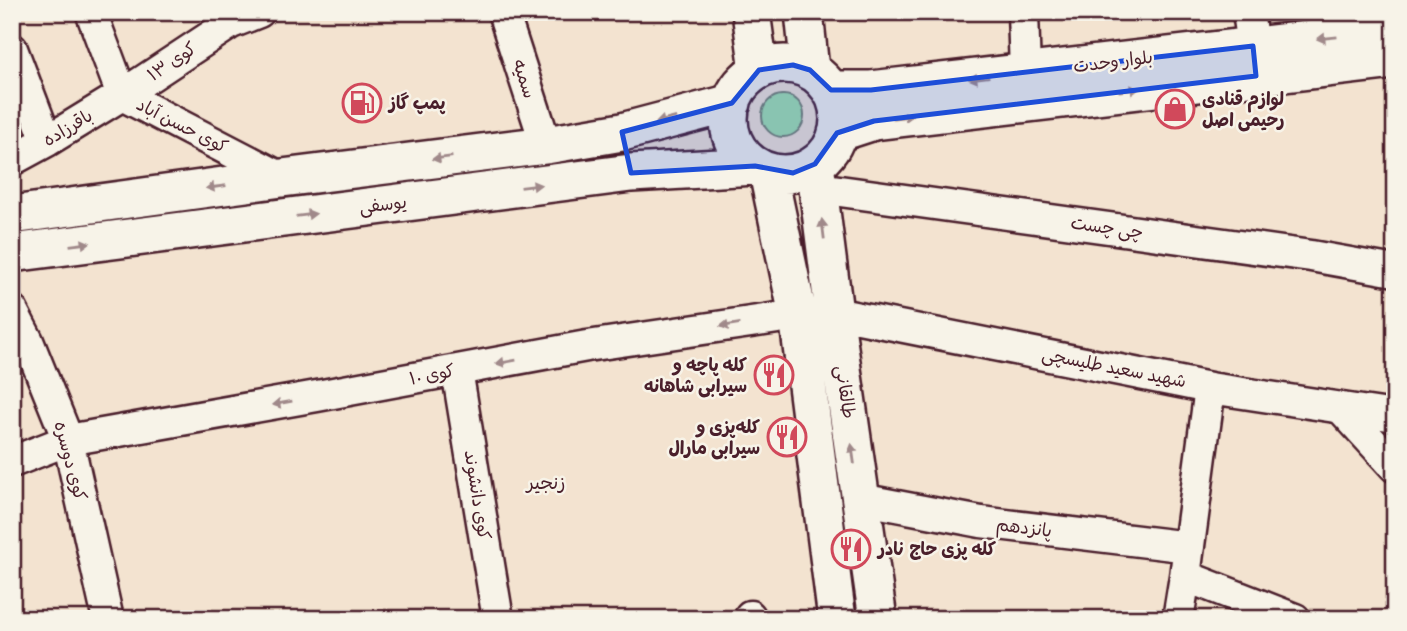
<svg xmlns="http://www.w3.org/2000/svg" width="1407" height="631" font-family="Pangolin,'Playpen Sans Arabic',sans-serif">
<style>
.green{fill:#a4e1a8;stroke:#77806a;stroke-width:2}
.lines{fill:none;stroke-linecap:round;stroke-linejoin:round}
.minor-casing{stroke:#4a1f2b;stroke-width:35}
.major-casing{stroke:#4a1f2b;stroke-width:42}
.minor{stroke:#f7f3e8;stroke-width:30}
.major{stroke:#f7f3e8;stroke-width:37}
.oneway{fill:#a0898a}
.marked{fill:#1d4ed8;fill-opacity:0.2;stroke:#1d4ed8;stroke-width:5;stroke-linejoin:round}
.labels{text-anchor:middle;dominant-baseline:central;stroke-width:5;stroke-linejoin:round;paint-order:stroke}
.street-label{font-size:18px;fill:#4a1f2b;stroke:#f7f3e8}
.poi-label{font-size:18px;font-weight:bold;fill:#4a1f2b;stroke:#f7f3e8;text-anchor:start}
.neighbourhood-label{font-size:19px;fill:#4a1f2b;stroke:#f7f3e8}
</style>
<rect width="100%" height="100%" fill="#f3e3d0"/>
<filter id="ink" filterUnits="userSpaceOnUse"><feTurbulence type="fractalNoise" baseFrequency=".0143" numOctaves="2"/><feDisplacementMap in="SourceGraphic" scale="14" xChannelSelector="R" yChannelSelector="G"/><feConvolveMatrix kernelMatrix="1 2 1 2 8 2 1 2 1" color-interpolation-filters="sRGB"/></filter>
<g filter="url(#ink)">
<path class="green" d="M762 116a21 21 0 1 1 42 0a21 21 0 1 1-42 0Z"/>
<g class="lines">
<defs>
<path id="minor" d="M91,12L122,95L282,178
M503,12L546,145
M1023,12L1025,72
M1248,12L1253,46
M12,49L47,141
M12,160L47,141L122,95L231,23L259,12
M818,188L1311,256L1395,271
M12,310L28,341L68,440L108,619
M834,313L1210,388L1395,416
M457,370L498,619
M1341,408L1395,467
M12,462L68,440L317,396L587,346L798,315
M860,499L981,522L1189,547
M1185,576L1295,619
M750,619V616
M1178,619L1185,576L1210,388"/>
<path id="major" d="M751,12L759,70
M804,12L810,70
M729 119a55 55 0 1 1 110 0a55 55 0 1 1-110 0Z
M831,90H871L1395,30
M837,133L874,121L1395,60
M815,164L834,313L878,619
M768,172L798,315L837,619
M12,215L282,178L546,145L622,132L732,103
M12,253L631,173L755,166"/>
</defs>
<use href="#minor" class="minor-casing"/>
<use href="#major" class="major-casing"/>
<use href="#minor" class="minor"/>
<use href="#major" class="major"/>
</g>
<defs><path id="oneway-solid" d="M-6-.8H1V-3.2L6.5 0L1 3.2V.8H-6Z" transform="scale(1.75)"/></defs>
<g class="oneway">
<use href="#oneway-solid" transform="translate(1327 38) rotate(174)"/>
<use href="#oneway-solid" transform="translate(979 78) rotate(173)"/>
<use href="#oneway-solid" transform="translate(1129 90) rotate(-6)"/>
<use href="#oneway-solid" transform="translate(903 117) rotate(-7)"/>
<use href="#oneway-solid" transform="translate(666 120) rotate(165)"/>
<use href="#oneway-solid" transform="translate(442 158) rotate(173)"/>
<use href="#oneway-solid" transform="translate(531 186) rotate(-7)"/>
<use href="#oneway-solid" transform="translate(216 187) rotate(172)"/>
<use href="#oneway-solid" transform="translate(306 215) rotate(-7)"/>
<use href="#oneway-solid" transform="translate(823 229) rotate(-97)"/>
<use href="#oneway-solid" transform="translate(80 244) rotate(-7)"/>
<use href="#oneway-solid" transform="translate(730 325) rotate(171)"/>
<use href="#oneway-solid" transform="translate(506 362) rotate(170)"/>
<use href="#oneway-solid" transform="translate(282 403) rotate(170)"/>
<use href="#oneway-solid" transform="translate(853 454) rotate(-98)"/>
</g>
</g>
<path class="marked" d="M1253,46L1256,76L874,121L837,133L815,164L793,173L755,166L631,173L622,132L732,103L759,70L793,65L810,70L831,90H871Z"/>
<defs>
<symbol id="fuel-ring" viewBox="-11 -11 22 22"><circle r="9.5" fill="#f7f3e8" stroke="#d1495b" stroke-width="1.5"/><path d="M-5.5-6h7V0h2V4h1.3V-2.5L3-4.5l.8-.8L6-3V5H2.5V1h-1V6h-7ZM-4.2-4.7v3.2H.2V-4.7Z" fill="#d1495b"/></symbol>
<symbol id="shop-ring" viewBox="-11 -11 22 22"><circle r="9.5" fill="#f7f3e8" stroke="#d1495b" stroke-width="1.5"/><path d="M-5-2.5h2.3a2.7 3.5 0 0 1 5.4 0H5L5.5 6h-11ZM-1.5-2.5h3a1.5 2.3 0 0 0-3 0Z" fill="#d1495b"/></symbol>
<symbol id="restaurant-ring" viewBox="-11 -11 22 22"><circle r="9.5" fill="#f7f3e8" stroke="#d1495b" stroke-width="1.5"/><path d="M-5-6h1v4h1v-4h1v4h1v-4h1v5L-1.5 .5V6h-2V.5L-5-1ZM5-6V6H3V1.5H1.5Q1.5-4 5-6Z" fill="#d1495b"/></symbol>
</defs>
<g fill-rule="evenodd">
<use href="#fuel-ring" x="340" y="81" width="44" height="44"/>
<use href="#shop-ring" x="1153" y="87" width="44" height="44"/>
<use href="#restaurant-ring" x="752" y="353" width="44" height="44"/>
<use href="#restaurant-ring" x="765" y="415" width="44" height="44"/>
<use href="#restaurant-ring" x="829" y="527" width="44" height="44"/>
</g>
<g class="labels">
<g class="street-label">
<text transform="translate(172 62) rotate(-34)">کوی ۱۳</text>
<text transform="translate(1113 62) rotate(-7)">بلوار وحدت</text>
<text transform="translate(524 79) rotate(72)">سمیه</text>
<text transform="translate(182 126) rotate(27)">کوی حسن آباد</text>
<text transform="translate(68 128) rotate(-31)">باقرزاده</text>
<text transform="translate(383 205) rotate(-7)">یوسفی</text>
<text transform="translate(1107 228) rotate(8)">چی چست</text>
<text transform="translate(1114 368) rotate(11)">شهید سعید طلیسچی</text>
<text transform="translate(432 375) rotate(-11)">کوی ۱۰</text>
<text transform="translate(845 392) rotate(82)">طالقانی</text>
<text transform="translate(70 461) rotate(75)">کوی دوسره</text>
<text transform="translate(477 495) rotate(81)">کوی دانشوند</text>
<text transform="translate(1024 528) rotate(7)">پانزدهم</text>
</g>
<g class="poi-label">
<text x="1202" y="99">لوازم قنادی<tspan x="1202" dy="21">رحیمی اصل</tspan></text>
<text x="389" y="103">پمپ گاز</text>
<text x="747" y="365" text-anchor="end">کله پاچه و<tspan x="747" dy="21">سیرابی شاهانه</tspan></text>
<text x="760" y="427" text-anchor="end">کله‌پزی و<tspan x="760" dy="21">سیرابی مارال</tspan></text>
<text x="878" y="549">کله پزى حاج نادر</text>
</g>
<g class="neighbourhood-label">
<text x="546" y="483">زنجیر</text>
</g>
</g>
<rect width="1407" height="631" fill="none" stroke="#f7f3e8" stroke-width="42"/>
<rect x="21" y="21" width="1365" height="589" fill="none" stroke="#4a1f2b" stroke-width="2.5" filter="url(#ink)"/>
</svg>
